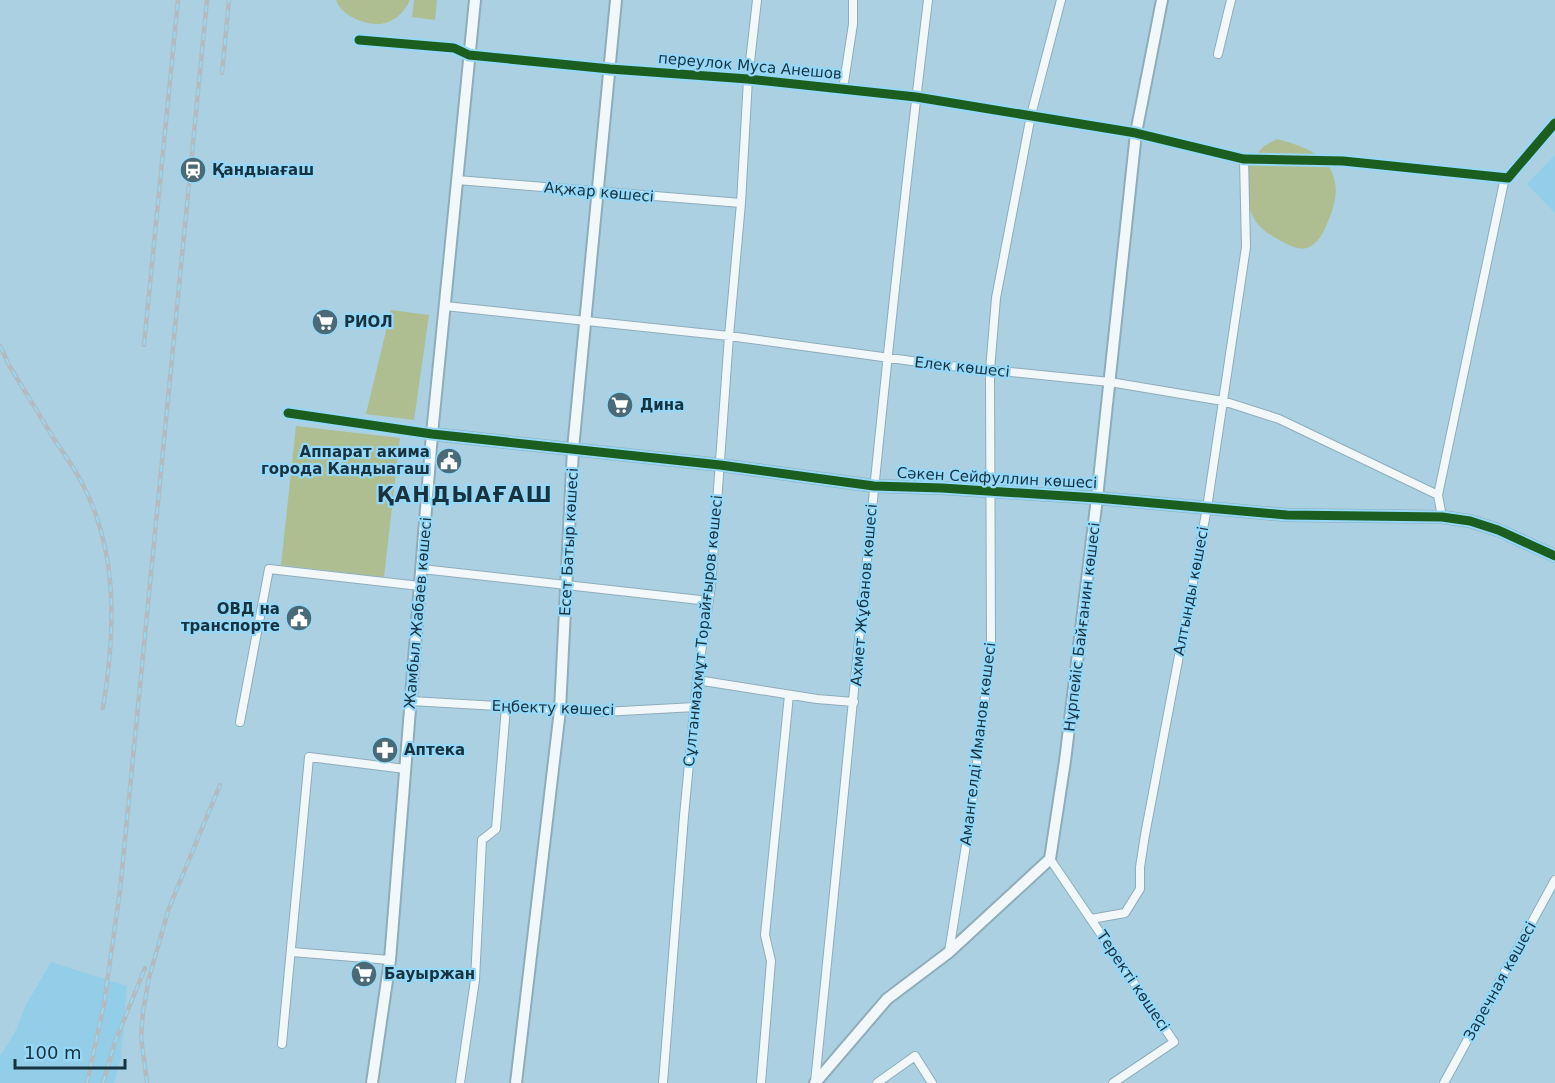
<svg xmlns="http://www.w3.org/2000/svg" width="1555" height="1083" font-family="'DejaVu Sans',sans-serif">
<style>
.built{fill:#93cee9}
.green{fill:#aebe91}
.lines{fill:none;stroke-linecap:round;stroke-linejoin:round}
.street-casing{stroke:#8facba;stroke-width:10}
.secondary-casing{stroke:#8facba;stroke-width:14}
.street{stroke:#f2f8fa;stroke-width:8}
.secondary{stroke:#f2f8fa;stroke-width:10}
.rail-casing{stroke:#b2bbc0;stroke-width:4.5}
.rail{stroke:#95d8f7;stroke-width:2;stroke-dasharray:7;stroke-linecap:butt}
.cycleway-casing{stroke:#95d8f7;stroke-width:13}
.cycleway{stroke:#1b5e20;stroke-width:9}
.labels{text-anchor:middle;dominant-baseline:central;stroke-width:4.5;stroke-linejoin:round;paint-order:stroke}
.street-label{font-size:15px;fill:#183340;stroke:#95d8f7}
.poi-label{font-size:15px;font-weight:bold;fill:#183340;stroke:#95d8f7;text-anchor:start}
.district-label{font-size:21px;font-weight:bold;letter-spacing:1.5px;fill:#183340;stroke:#95d8f7}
</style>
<rect width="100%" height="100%" fill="#abd0e1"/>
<path class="built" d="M1555,155V213L1527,184Z
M51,962L127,986L121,1059L114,1083H0V1056L14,1034L27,1003Z"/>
<path class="green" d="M336,0H410C405,11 395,22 381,24C365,25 341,16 336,0Z
M414,0H437L435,20L412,17Z
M1277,139C1322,150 1349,170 1329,219C1325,229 1321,240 1311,246C1303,251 1294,248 1285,243C1242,222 1249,205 1248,163L1264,146Z
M391,310L429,315L414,420L366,414Z
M296,426L400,438L384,577L281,565Z"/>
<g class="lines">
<defs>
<path id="street" d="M359,40L454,48L469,55L610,69L748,79L916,97L1136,133L1244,159L1343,161L1508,178L1555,123
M1218,54L1231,0
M843,89L853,24V0
M457,180L741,203
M445,306L729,336L941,365L1110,382L1223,401L1279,419L1438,495L1442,517
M288,413L432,434
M1438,495L1505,177
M422,569L709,601
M697,680L817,699L854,702
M411,701L603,712L695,707
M240,722L269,569L420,586
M1050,859L1174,1042L1113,1083
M1091,919L1125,913L1140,889V867L1145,835L1207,508L1246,247L1244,159
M292,952L390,960
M949,952L970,820L991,647L990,370L996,298L1031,115L1061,0
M282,1044L309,757L405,769
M815,1082C852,721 884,360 928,0
M460,1083L475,980L482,840L496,829L506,707
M663,1083L684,816L697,680L711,586L729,336L741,203L748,79L757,0
M761,1083L771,961L765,935L789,695
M877,1083L915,1056L932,1083
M1444,1083L1555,880"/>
<path id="secondary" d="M432,434L720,465L874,486L942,488L1097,498L1287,515L1442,517L1470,521L1498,530L1555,556
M372,1083L390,960L432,434L475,0
M516,1083L560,710L573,449L616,0
M815,1083L887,999L948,953L1050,859L1065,761L1097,498L1136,133L1162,0"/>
</defs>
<use href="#street" class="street-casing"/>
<use href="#secondary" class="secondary-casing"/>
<use href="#street" class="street"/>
<use href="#secondary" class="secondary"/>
<defs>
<path id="rail" d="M222,73L229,0
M144,345L178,0
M0,346L9,365C24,390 39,414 54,439C64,454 75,469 83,485C119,555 115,633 103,708
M87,1083L104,1004L120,891L207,0
M103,1083L115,1042L145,968
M147,1083L141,1037L143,1012L149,978L169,908L220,785"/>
</defs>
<use href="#rail" class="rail-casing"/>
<use href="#rail" class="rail"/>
<defs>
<path id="cycleway" d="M359,40L454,48L469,55L610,69L748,79L916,97L1136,133L1244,159L1343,161L1508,178L1555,123
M288,413L432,434L720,465L874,486L942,488L1097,498L1287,515L1442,517L1470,521L1498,530L1555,556"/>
</defs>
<use href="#cycleway" class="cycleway-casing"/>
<use href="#cycleway" class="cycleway"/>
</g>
<defs>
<symbol id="station-disc" viewBox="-11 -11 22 22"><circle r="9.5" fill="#4b6a78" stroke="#95d8f7"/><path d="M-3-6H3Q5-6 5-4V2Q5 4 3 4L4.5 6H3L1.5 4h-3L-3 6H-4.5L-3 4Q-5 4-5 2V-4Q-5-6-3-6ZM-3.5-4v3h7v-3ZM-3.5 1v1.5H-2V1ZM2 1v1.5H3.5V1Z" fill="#fff"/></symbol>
<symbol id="supermarket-disc" viewBox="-11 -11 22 22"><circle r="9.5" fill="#4b6a78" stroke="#95d8f7"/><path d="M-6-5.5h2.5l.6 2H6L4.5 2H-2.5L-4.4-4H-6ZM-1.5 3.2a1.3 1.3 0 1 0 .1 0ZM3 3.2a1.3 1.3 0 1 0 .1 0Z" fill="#fff"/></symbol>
<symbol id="civic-disc" viewBox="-11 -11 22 22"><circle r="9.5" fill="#4b6a78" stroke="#95d8f7"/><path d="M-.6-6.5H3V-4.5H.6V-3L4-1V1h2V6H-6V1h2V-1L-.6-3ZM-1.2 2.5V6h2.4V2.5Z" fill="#fff"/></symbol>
<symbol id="pharmacy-disc" viewBox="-11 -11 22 22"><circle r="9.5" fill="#4b6a78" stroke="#95d8f7"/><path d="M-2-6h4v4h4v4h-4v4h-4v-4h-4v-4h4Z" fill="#fff"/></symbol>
</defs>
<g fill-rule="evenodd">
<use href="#station-disc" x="178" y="155" width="30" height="30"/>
<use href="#supermarket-disc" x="310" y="307" width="30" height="30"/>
<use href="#supermarket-disc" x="605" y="390" width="30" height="30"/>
<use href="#civic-disc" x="434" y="446" width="30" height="30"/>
<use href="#civic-disc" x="284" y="603" width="30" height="30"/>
<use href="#pharmacy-disc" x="370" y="735" width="30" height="30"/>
<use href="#supermarket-disc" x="349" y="959" width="30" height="30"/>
</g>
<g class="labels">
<g class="street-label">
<text transform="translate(750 66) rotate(5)">переулок Муса Анешов</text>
<text transform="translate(599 192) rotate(5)">Ақжар көшесі</text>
<text transform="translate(962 367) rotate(6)">Елек көшесі</text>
<text transform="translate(997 478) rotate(3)">Сәкен Сейфуллин көшесі</text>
<text transform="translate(569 542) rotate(-87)">Есет Батыр көшесі</text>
<text transform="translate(1191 591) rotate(-79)">Алтынды көшесі</text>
<text transform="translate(864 595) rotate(-85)">Ахмет Жұбанов көшесі</text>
<text transform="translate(418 613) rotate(-85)">Жамбыл Жабаев көшесі</text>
<text transform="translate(1082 627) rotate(-83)">Нұрпейіс Байғанин көшесі</text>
<text transform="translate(703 631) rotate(-84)">Сұлтанмахмұт Торайғыров көшесі</text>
<text transform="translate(553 708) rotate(2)">Еңбекту көшесі</text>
<text transform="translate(978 744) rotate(-83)">Амангелді Иманов көшесі</text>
<text transform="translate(1133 981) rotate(56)">Теректі көшесі</text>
<text transform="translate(1500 981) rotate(-61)">Заречная көшесі</text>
</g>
<g class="poi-label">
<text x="212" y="170">Қандыағаш</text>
<text x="344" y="322">РИОЛ</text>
<text x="640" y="405">Дина</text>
<text x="430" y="452" text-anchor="end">Аппарат акима<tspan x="430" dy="17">города Кандыагаш</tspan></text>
<text x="280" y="609" text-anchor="end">ОВД на<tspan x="280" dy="17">транспорте</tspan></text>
<text x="404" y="750">Аптека</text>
<text x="384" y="974">Бауыржан</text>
</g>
<g class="district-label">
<text x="465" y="495">ҚАНДЫАҒАШ</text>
</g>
</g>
<path d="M15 1059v9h110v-9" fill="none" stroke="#183340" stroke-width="3"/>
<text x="24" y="1059" font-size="18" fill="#183340" stroke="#95d8f7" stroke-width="4.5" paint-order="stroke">100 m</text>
</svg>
